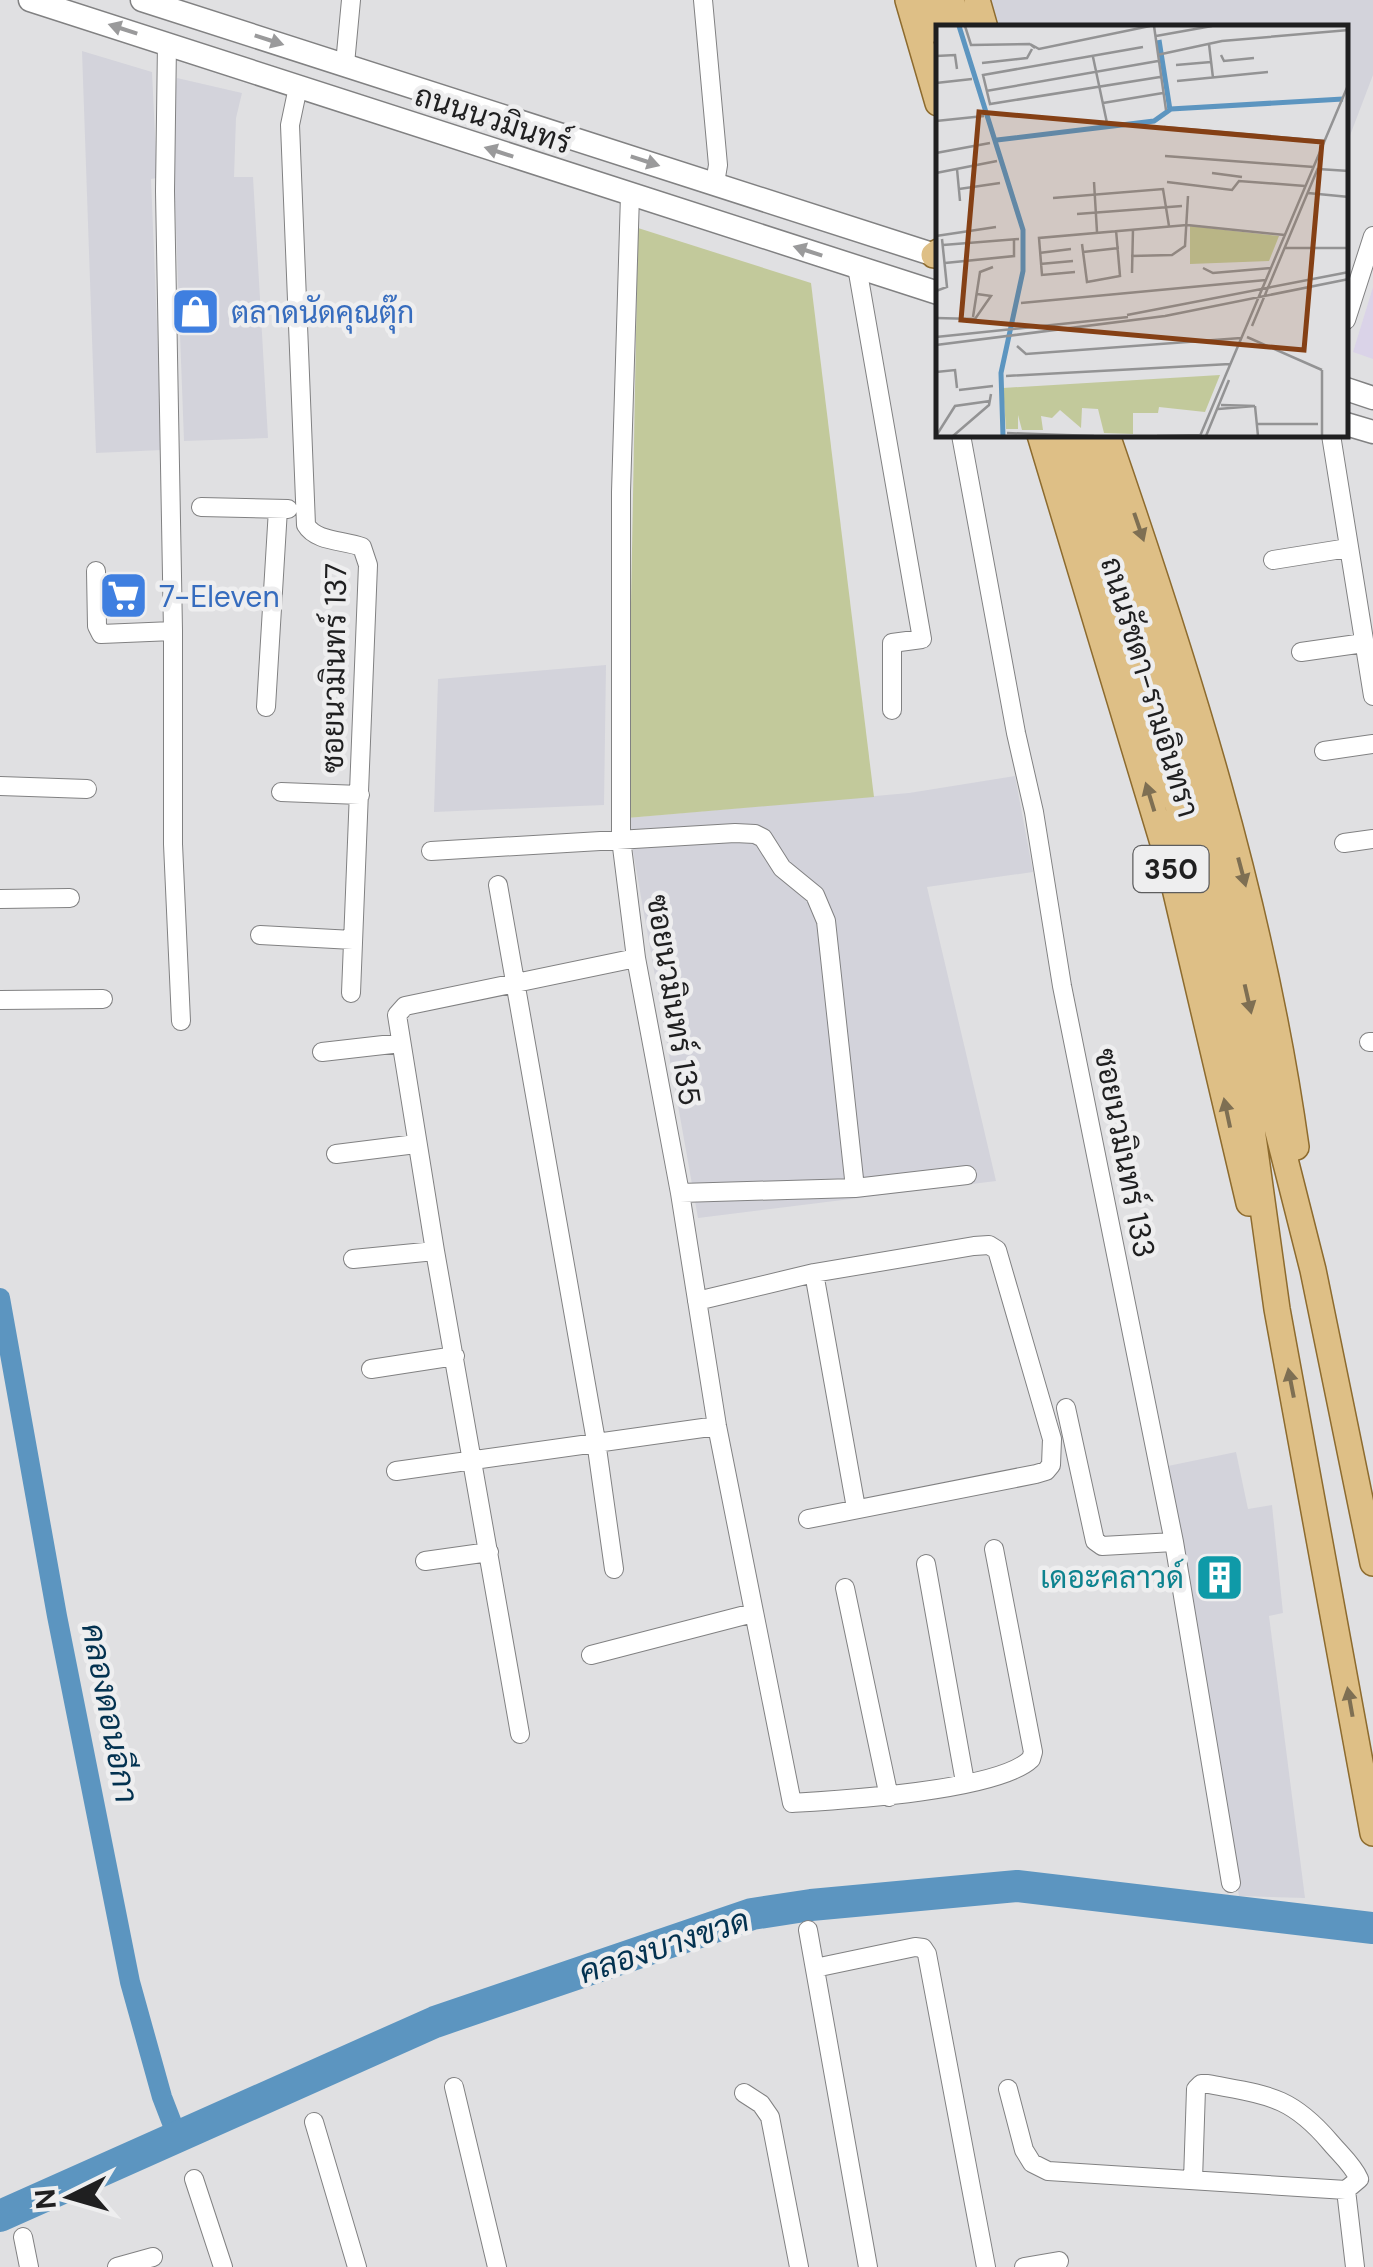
<svg xmlns="http://www.w3.org/2000/svg" width="1373" height="2267" font-family="'DM Sans',Sarabun,sans-serif">
<style>
.built{fill:#d3d3db}
.education{fill:#dad3e8}
.green{fill:#c2c99b}
.lines{fill:none;stroke-linecap:round;stroke-linejoin:round}
.canal{stroke:#5c95c0;stroke-width:20}
.river{stroke:#5c95c0;stroke-width:32}
.street-casing{stroke:#818182;stroke-width:20}
.secondary-casing{stroke:#818182;stroke-width:25}
.primary-casing{stroke:#8d6b2e;stroke-width:28}
.street{stroke:#fff;stroke-width:18}
.secondary{stroke:#fff;stroke-width:22}
.primary{stroke:#debf86;stroke-width:25}
.oneway{fill:#9a9a9b}
.oneway2{fill:#7e6f53}
.labels{text-anchor:middle;dominant-baseline:central;stroke-width:9;stroke-linejoin:round;paint-order:stroke}
.shield{fill:#eeeeef;stroke:#5d5d5e;stroke-width:2.5}
.shield-label{font-size:28px;font-weight:bold;fill:#1f1f20}
.street-label{font-size:30px;fill:#1f1f20;stroke:#eeeeef}
.shop-label{font-size:30px;fill:#366cbe;stroke:#eeeeef;text-anchor:start}
.culture-label{font-size:30px;fill:#0d838f;stroke:#eeeeef;text-anchor:end}
.water-label{font-size:32px;font-style:italic;fill:#033250;stroke:#eeeeef}
.inset-river{fill:none;stroke:#5c95c0;stroke-width:5}
.inset-road{fill:none;stroke:#939394;stroke-width:2.5}
.view{fill:#854015;fill-opacity:0.15;stroke:#854015;stroke-width:5}
.inset-edge{fill:none;stroke:#1f1f20;stroke-width:5}
</style>
<rect width="100%" height="100%" fill="#e0e0e2"/>
<path class="built" d="M986,0H1373V75L1346,146V28L995,27Z
M82,51L152,72L157,178L151,179L162,450L96,453Z
M177,78L242,93L236,118L234,177H253L268,438L184,441L172,119Z
M606,665L604,805L434,812L438,679Z
M1015,776L1033,872L927,887L996,1181L698,1218L627,818L909,793Z
M1236,1452L1248,1509L1272,1505L1283,1613L1269,1616L1305,1898L1239,1896L1163,1467Z"/>
<path class="education" d="M1373,287V359L1353,352Z"/>
<path class="green" d="M638,228L811,283L874,797L627,818Z"/>
<g class="lines">
<path class="canal" d="M0,1298L57,1616L130,1982L162,2097L177,2136"/>
<path class="river" d="M0,2216L435,2022L752,1914L811,1905L1017,1886L1373,1928"/>
<defs>
<path id="street" d="M703,0L718,165L715,183
M167,43L165,191L173,631V844L181,1021
M345,64L351,0
M298,87L290,125L306,525C316,542 344,540 362,547L368,565L351,993
M630,195L621,492V839L636,958L680,1193L717,1426L792,1803C841,1800 998,1791 1031,1759L1033,1752L994,1549
M857,267L922,639L892,643V710
M1346,320L1373,236
M961,435L1016,733L1034,812L1062,986L1174,1542L1231,1883
M1331,435L1373,696
M201,507L288,509
M1273,560L1348,548
M96,571L97,626L101,634L173,631
M1301,652L1364,643
M266,707L278,509
M1324,751L1373,744
M0,786L87,789
M281,792L360,795
M1344,843L1373,839
M431,851L735,833L755,834L763,838L782,868L815,895L826,921L855,1188
M498,885L596,1441L614,1569
M0,899L70,898
M260,935L353,940
M0,1000L103,999
M1369,1042H1373
M322,1052L401,1043
M336,1154L416,1144
M680,1193L855,1188L967,1175
M353,1259L435,1251
M814,1273L856,1508
M697,1301L814,1273L974,1246L989,1245L997,1250L1052,1439L1051,1465L1046,1471L1036,1474L808,1519
M371,1369L455,1356
M1066,1408L1095,1541L1102,1546L1174,1542
M396,1471L717,1426
M425,1561L489,1552
M926,1564L965,1782
M845,1588L889,1797
M591,1655L753,1613
M520,1734L435,1251L397,1015L405,1006L636,958
M808,1930L868,2267
M815,1968L915,1947L923,1948L927,1954L986,2267
M454,2087L497,2267
M1008,2089L1024,2150L1032,2163L1048,2171L1346,2190L1359,2179C1353,2165 1340,2154 1330,2142C1290,2095 1266,2095 1208,2084H1201L1196,2089L1193,2180
M744,2093L761,2104L770,2117L799,2267
M314,2122L357,2267
M194,2179L223,2267
M1346,2190L1355,2267
M23,2237L29,2267
M117,2267L153,2257
M1024,2267L1059,2261"/>
<path id="secondary" d="M30,0L938,293
M142,0L938,256
M1346,389L1373,398
M1346,424L1373,432"/>
<path id="primary" d="M908,0L938,103
M929,0L938,30
M951,0L959,28
M977,0L985,28
M934,255L938,252
M1040,435L1169,863L1249,1203
M1058,435L1178,806L1210,933L1252,1129L1277,1309L1373,1833
M1083,435L1175,715L1233,933L1272,1108L1313,1270L1373,1563
M1107,435C1187,667 1262,902 1296,1147"/>
</defs>
<use href="#street" class="street-casing"/>
<use href="#secondary" class="secondary-casing"/>
<use href="#primary" class="primary-casing"/>
<use href="#street" class="street"/>
<use href="#secondary" class="secondary"/>
<use href="#primary" class="primary"/>
</g>
<defs><path id="oneway-solid" d="M-6-.8H1V-3.2L6.5 0L1 3.2V.8H-6Z" transform="scale(2.5)"/></defs>
<g class="oneway">
<use href="#oneway-solid" transform="translate(123 29) rotate(-162)"/>
<use href="#oneway-solid" transform="translate(269 40) rotate(18)"/>
<use href="#oneway-solid" transform="translate(499 152) rotate(-162)"/>
<use href="#oneway-solid" transform="translate(645 161) rotate(18)"/>
<use href="#oneway-solid" transform="translate(808 251) rotate(-162)"/>
</g>
<g class="oneway2">
<use href="#oneway-solid" transform="translate(1139 527) rotate(71)"/>
<use href="#oneway-solid" transform="translate(1150 797) rotate(-107)"/>
<use href="#oneway-solid" transform="translate(1242 872) rotate(75)"/>
<use href="#oneway-solid" transform="translate(1248 999) rotate(77)"/>
<use href="#oneway-solid" transform="translate(1227 1113) rotate(-102)"/>
<use href="#oneway-solid" transform="translate(1291 1383) rotate(-101)"/>
<use href="#oneway-solid" transform="translate(1350 1702) rotate(-100)"/>
</g>
<defs>
<symbol id="shop-square" viewBox="-11 -11 22 22"><rect x="-9" y="-9" width="18" height="18" rx="4" fill="#3f7fe0" stroke="#eeeeef"/><path d="M-5-2.5h2.3a2.7 3.5 0 0 1 5.4 0H5L5.5 6h-11ZM-1.5-2.5h3a1.5 2.3 0 0 0-3 0Z" fill="#fff"/></symbol>
<symbol id="supermarket-square" viewBox="-11 -11 22 22"><rect x="-9" y="-9" width="18" height="18" rx="4" fill="#3f7fe0" stroke="#eeeeef"/><path d="M-6-5.5h2.5l.6 2H6L4.5 2H-2.5L-4.4-4H-6ZM-1.5 3.2a1.3 1.3 0 1 0 .1 0ZM3 3.2a1.3 1.3 0 1 0 .1 0Z" fill="#fff"/></symbol>
<symbol id="building-square" viewBox="-11 -11 22 22"><rect x="-9" y="-9" width="18" height="18" rx="4" fill="#0f9aa8" stroke="#eeeeef"/><path d="M-4-6H4V6H1V3H-1V6H-4ZM-2.5-4.3h1.7v1.8h-1.7ZM.8-4.3h1.7v1.8H.8ZM-2.5-1h1.7V.8h-1.7ZM.8-1h1.7V.8H.8Z" fill="#fff"/></symbol>
</defs>
<g fill-rule="evenodd">
<use href="#shop-square" x="168" y="284" width="55" height="55"/>
<use href="#supermarket-square" x="96" y="568" width="55" height="55"/>
<use href="#building-square" x="1192" y="1550" width="55" height="55"/>
</g>
<g class="labels">
<rect class="shield" x="1133.5" y="846" width="75" height="46" rx="8"/>
<g class="shield-label">
<text x="1171" y="869">350</text>
</g>
<g class="street-label">
<text transform="translate(493 119) rotate(18)">ถนนนวมินทร์</text>
<text transform="translate(334 668) rotate(-89)">ซอยนวมินทร์ 137</text>
<text transform="translate(1150 687) rotate(73)">ถนนรัชดา-รามอินทรา</text>
<text transform="translate(674 1000) rotate(81)">ซอยนวมินทร์ 135</text>
<text transform="translate(1125 1153) rotate(79)">ซอยนวมินทร์ 133</text>
</g>
<g class="shop-label">
<text x="231" y="312">ตลาดนัดคุณตุ๊ก</text>
<text x="159" y="596">7-Eleven</text>
</g>
<g class="culture-label">
<text x="1184" y="1577">เดอะคลาวด์</text>
</g>
<g class="water-label">
<text transform="translate(110 1713) rotate(79)">คลองดอนอีกา</text>
<text transform="translate(664 1946) rotate(-18)">คลองบางขวด</text>
</g>
</g>
<g transform="translate(936 25)">
<rect width="412" height="412" fill="#e0e0e2"/>
<path d="M254,201L343,211L333,236L254,239ZM284,350L269,387L223,382L222,388H197V409L168,408L162,384L146,383L145,403L124,385L116,393L105,391L107,405H86L82,390V404H70L67,363Z" fill="#c2c99b"/>
<path class="inset-river" d="M23,1L87,205V246L65,348L67,411M223,15L234,85M61,115L218,96L235,84L407,74"/>
<path class="inset-road" d="M29,1L35,20L94,19M218,1L230,85M220,11L276,1M273,19L277,53M207,22L47,50L54,79L224,52M99,23L94,19L103,24L214,1M221,30L286,16L413,5M285,30L288,36L318,33M0,31L19,30L21,44M157,32L171,98M46,38L91,33L96,24M240,40L275,37M241,56L332,47M0,58L36,54M50,66L222,36M167,78L227,68M0,96L48,91M228,102L388,116M0,128L54,118M229,131L378,142M21,144L24,176M382,144L413,146M0,148L61,136M276,148L306,152M158,157L161,207M231,157L296,165L303,156L369,161M23,164L64,158M372,168L413,172M117,173L227,164L233,201M141,189L246,181M0,211L60,202M146,219L151,257L184,251L180,205M7,220L83,214M349,223H413M147,227L183,223M103,228L135,224M195,231L236,230L249,221L252,171M9,238L78,231V214M104,239L137,236M267,243L277,248L335,243M139,247L106,250L103,213L251,200L349,210M196,248L197,204M0,266L11,262L6,214M85,278L330,255M191,290L413,247M37,292L44,247L57,242M0,293L39,294L55,271L41,269M316,301L382,143M0,312L192,292M311,312L386,345M0,320L229,291L413,254M81,321L90,329L305,313M386,345V411M0,347L19,345L21,363M70,351L294,339M23,365L57,361M285,380L319,381M319,381L322,411M282,384L319,381M320,399H382M71,408L158,411M0,411L19,381L54,376M17,411L53,380L55,369M221,411L264,410M264,411L413,58M270,411L293,355"/>
<path class="view" d="M43,87L386,117L368,325L25,295Z"/>
<rect width="412" height="412" class="inset-edge"/>
</g>
<g transform="translate(70 2197) rotate(265)" stroke="#eeeeef" stroke-width="8" paint-order="stroke">
<path d="M0-8L18 38L0 25L-18 38Z" fill="#1f1f20"/>
<text y="-15" font-size="28" font-weight="bold" text-anchor="middle" fill="#1f1f20">N</text>
</g>
</svg>
